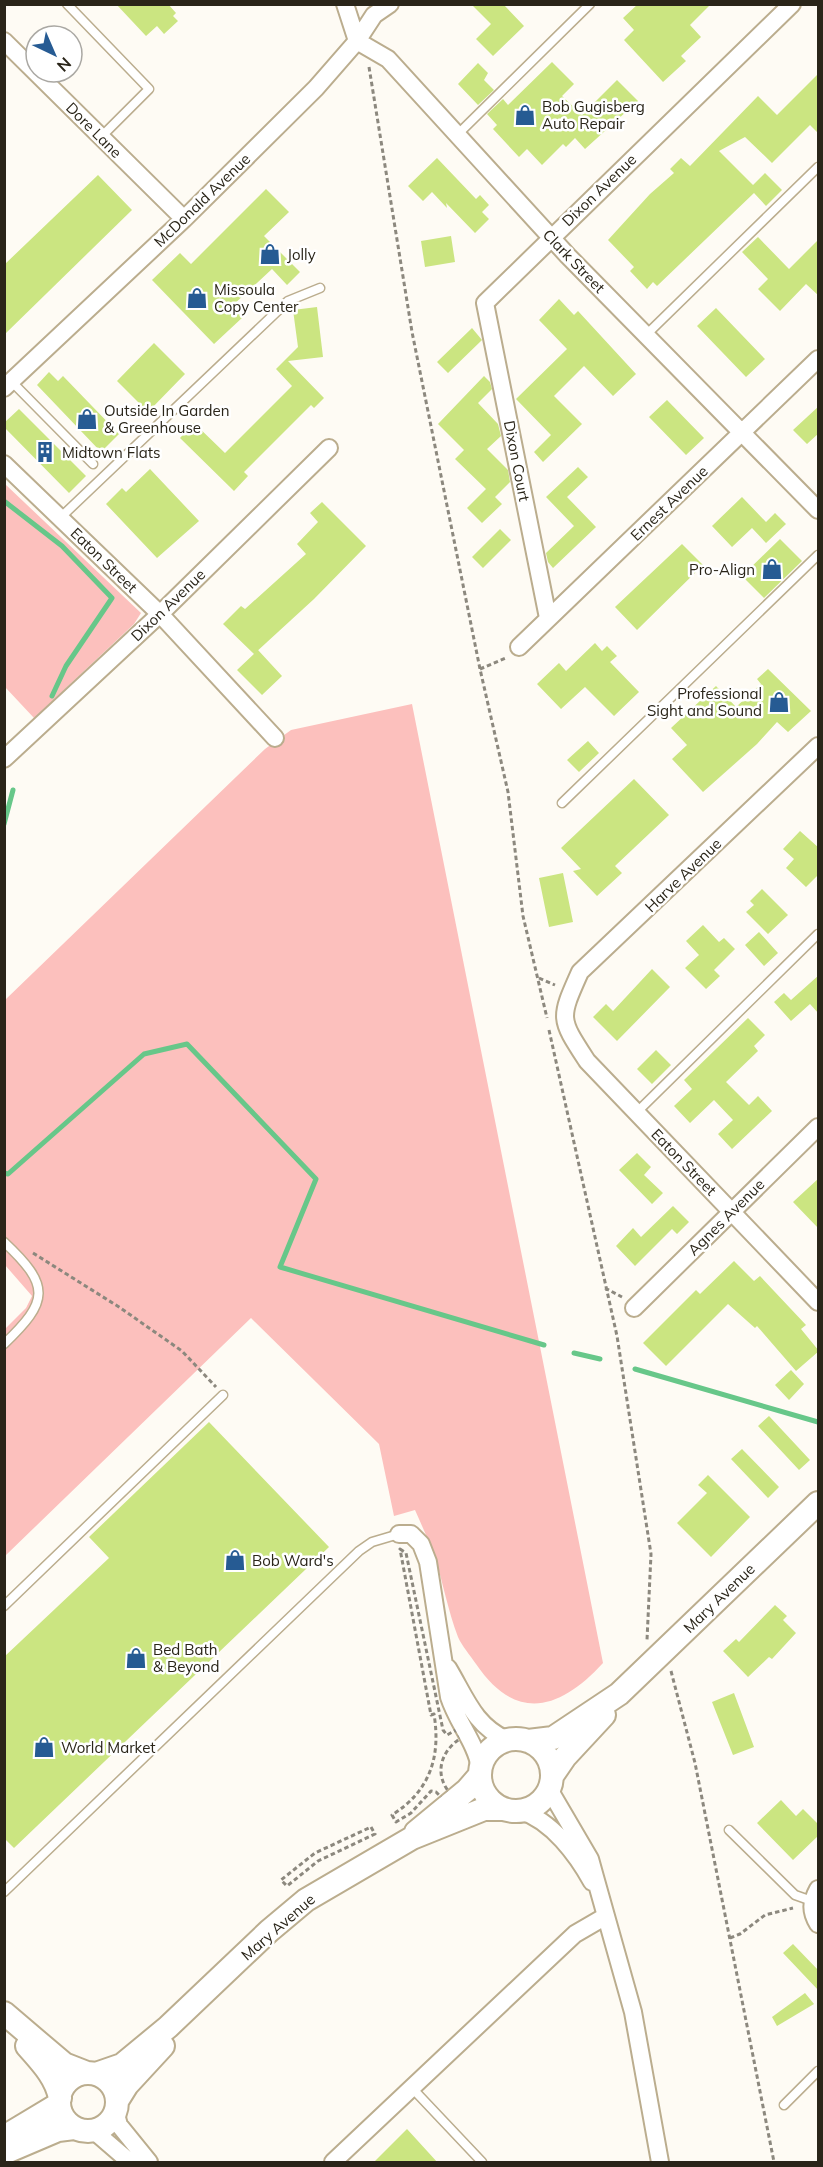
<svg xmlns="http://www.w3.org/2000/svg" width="823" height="2167" font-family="Mulish,sans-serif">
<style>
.green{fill:#fcc0bd}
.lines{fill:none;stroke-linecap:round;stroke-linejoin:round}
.stream{stroke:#67c789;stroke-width:5}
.building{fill:#cbe581}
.lane-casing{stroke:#bbad8e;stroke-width:11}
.street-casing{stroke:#bbad8e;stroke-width:20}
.secondary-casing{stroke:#bbad8e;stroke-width:26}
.path{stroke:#8c887e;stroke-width:3;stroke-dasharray:4.5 3;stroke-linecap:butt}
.lane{stroke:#fff;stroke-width:8}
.street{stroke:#fff;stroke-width:16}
.secondary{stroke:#fff;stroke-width:22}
.labels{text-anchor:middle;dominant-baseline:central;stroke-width:5;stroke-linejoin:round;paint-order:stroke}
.poi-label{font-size:15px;fill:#2a2519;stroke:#fff;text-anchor:start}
.street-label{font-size:15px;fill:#2a2519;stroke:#fff}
</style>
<rect width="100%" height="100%" fill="#fefbf4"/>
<path class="green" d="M5,484L141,613L134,624L34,718L5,687Z
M412,704L603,1663C560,1710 516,1723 476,1664C470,1655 462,1646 458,1637C448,1611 443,1583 435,1557C429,1541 422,1526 415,1510L394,1516L379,1444L251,1318L5,1556V1329L26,1308L32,1296L5,1265V1000L265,749L291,730Z"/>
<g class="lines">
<path class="stream" d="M4,501L62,546L112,598L66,666L52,696
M4,824L13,790
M4,1173L8,1174L144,1054L187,1044L316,1179L280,1267L544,1345
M574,1353L600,1359
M635,1369L818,1422"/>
</g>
<path class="building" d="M116,4H168L176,13L173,16L178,21L164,34L157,26L146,36Z
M471,4L504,5L524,26L493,56L476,39L491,24Z
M638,4H711L690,25L701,37L681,56L686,61L663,82L624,40L634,30L623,18Z
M552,62L574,84L562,96L582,115L617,80L638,101L585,149L575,138L566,147L563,144L542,165L527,149L519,157L493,129L497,125L487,114L503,99L508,105Z
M478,63L488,73L484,80L494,90L478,105L458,84Z
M819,73V134L810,125L772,163L745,137L719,151L753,185L765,173L782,190L766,206L754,193L657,286L653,282L647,289L630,271L634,267L608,240L650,194L674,173L670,169L681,158L690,166L758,96L777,115Z
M437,158L476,199L480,195L489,205L482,212L489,219L475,233L446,203L447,208L432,192L423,201L408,186Z
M98,175L132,210L4,335V265Z
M266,189L289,212L264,236L300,272L287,285L272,269L232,306L243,317L214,344L152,280L180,253L191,264Z
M451,236L455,262L425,267L421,241Z
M758,237L789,269L819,239V296L806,284L780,311L758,289L768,279L742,252Z
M559,299L574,315L578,311L636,374L613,396L584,366L554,396L582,424L543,462L534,452L551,435L516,399L567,349L539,320Z
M317,307L323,357L288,361L324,398L314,408L311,405L244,472L248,476L234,491L180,438L194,423L225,453L292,386L276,369L298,347L293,310Z
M716,308L765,359L746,377L697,326Z
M472,328L482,340L448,373L437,362Z
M154,343L185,374L148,412L117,381Z
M49,372L58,381L63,376L119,434L101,452L37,385Z
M484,376L490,382L492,389L478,403L498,424L501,436L487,449L508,470L510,482L495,497L502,504L482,523L467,508L486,489L455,459L464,450L438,424Z
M667,400L704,438L686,455L649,417Z
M819,406V433L807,444L793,430Z
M19,409L86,476L69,493L4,427V423Z
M578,467L588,477L567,497L596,527L553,568L548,562L546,553L574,526L546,497Z
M150,469L199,521L157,558L106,504L122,488L126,492Z
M742,497L766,522L775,513L786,524L766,543L752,528L732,547L712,526Z
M322,502L366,546L314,599L254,654L223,624L241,606L245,609L306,554L297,544L318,522L310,513Z
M500,529L511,540L483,568L472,557Z
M780,539L802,561L764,598L742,576Z
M682,544L703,565L637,630L615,607Z
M595,643L602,651L607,646L617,656L610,662L639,692L614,716L585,687L561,709L537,684L559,663L566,671Z
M258,650L282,676L262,695L237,670Z
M768,669L811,711L788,732L777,722L757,744L703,792L672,759L687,745L671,728L716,686L736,707L761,684L757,679Z
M588,741L599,753L579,772L567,760Z
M634,779L669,815L615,866L622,873L597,896L573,871L581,869L561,848Z
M800,831L819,848V874L806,887L786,868L794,859L783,849Z
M563,873L573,922L549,927L539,878Z
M762,889L788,915L768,934L746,912L754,905L750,901Z
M703,925L719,942L724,938L735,949L714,970L720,976L706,989L685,968L699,955L686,941Z
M759,932L778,953L764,966L745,945Z
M652,969L670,987L617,1041L593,1017L606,1004L613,1011Z
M819,975V1014L810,1004L791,1021L774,1002L784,993L791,1000Z
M748,1018L765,1035L754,1046L758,1051L726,1082L749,1105L758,1096L772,1111L732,1149L718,1134L733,1120L714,1100L690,1123L674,1106L692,1089L684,1080Z
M656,1050L671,1065L652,1084L637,1069Z
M637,1153L651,1167L644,1175L663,1193L652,1204L619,1170Z
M819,1178V1229L793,1202Z
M673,1206L689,1222L677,1234L672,1229L635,1266L616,1246L633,1228L641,1237Z
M734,1261L754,1281L760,1276L806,1325L801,1329L819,1351L796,1371L757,1326L755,1328L728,1304L666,1366L643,1343L696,1290L700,1294Z
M791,1370L804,1384L789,1400L775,1385Z
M769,1416L810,1460L799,1470L758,1426Z
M209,1422L329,1547L14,1848L4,1838V1657L109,1558L89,1537Z
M742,1449L779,1487L768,1498L731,1459Z
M708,1475L750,1517L711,1557L677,1523L707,1493L698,1485Z
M775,1605L787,1616L783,1620L796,1633L772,1659L769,1657L748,1677L723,1651L736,1639L739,1642Z
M734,1693L754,1747L733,1755L712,1702Z
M781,1800L796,1816L803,1809L819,1825V1835L793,1860L757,1823Z
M793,1944L819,1971V1991L783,1953Z
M805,1993L814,2004L777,2026L772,2017Z
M407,2129L438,2163H373Z"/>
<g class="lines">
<defs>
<path id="lane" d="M67,4L149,89L101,137
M456,136L590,4
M646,335L818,167
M11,381L93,464
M60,518L288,301L320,288
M562,803L818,555
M636,1113L818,934
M4,1242C51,1286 49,1301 4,1344
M4,1606L223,1395
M729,1830L795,1895L812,1901
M4,1892L359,1551L372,1542L399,1534
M412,2088L482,2162
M784,2105L818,2071"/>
<path id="street" d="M345,4L357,41L388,59L568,256L818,510
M4,41L184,219
M4,388L184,219L316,88L357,41L374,15L390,4
M4,464L160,614L275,738
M548,618L485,303L792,4
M519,647L818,359
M818,746L580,972C559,1019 559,1018 587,1061L818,1302
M4,759L160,614L329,448
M634,1308L818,1127
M399,1534H411L421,1544L428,1562L449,1697C457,1722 476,1743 480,1768
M448,1668C466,1698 474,1725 507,1740
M549,1789L590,1859L595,1877L633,2012L660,2162
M521,1811C552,1821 577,1855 592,1882
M818,1889C811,1902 810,1911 818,1924
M115,2111L119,2125L149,2162
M94,2131L130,2162
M333,2162L575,1934L606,1916"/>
<path id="secondary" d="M480 1775a36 36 0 1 1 72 0a36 36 0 1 1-72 0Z
M528,1741L553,1738L619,1694L818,1503
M552,1776L565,1757L604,1715
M416,1832L467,1790L480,1775
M4,2013L64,2064L87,2073
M27,2046C41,2062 56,2077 60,2098
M59 2102a29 29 0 1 1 58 0a29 29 0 1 1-58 0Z
M96,2074L122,2065L168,2027L269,1931L306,1900L412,1838L484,1809H503
M117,2101L127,2085L163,2046
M4,2137L59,2104
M4,2153L58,2130L74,2128"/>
</defs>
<use href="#lane" class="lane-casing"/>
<use href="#street" class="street-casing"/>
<use href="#secondary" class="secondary-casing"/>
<path class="path" d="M369,67L412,332L480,669L508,792L523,916L547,1018
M480,669L506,658
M539,978L555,985
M549,1030L617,1336L651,1554L647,1640
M33,1253L119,1307L182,1351L216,1387
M605,1288L622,1297
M400,1549L406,1553L443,1730L447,1735L456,1730L461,1738C441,1751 434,1773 449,1792L443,1799L436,1792L431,1791L411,1813L396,1822L392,1815C430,1791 441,1757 434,1714L431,1715Z
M671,1671L695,1763L774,2162
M371,1827L375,1834L318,1861L287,1886L281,1880L315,1853Z
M730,1938L740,1934L765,1915L793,1908"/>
<use href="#lane" class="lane"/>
<use href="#street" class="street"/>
<use href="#secondary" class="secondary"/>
</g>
<defs>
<symbol id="shop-bare" viewBox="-9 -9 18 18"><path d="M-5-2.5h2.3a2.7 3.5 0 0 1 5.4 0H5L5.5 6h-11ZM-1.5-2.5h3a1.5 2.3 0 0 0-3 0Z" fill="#265b93" stroke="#fff" stroke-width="2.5" paint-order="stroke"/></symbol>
<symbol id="building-bare" viewBox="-9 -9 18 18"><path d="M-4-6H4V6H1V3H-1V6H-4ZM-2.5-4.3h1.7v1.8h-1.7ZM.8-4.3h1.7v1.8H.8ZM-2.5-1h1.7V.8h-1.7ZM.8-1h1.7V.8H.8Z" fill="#265b93" stroke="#fff" stroke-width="2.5" paint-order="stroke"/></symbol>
</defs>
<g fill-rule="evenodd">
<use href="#shop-bare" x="510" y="100" width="30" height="30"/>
<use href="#shop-bare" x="255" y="239" width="30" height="30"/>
<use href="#shop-bare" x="182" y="283" width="30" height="30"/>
<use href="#shop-bare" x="72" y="404" width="30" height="30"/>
<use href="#building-bare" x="30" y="437" width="30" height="30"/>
<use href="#shop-bare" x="757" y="554" width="30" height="30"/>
<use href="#shop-bare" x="764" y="687" width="30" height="30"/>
<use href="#shop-bare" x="220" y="1545" width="30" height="30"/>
<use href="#shop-bare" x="121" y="1643" width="30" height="30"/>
<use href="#shop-bare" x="29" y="1732" width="30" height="30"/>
</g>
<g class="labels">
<g class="poi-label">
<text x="542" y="106">Bob Gugisberg<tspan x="542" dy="17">Auto Repair</tspan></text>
<text x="287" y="254">Jolly</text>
<text x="214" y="289">Missoula<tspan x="214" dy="17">Copy Center</tspan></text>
<text x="104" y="410">Outside In Garden<tspan x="104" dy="17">&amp; Greenhouse</tspan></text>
<text x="62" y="452">Midtown Flats</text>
<text x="755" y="569" text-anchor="end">Pro-Align</text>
<text x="762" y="693" text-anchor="end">Professional<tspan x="762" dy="17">Sight and Sound</tspan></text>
<text x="252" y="1560">Bob Ward's</text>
<text x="153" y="1649">Bed Bath<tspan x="153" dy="17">&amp; Beyond</tspan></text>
<text x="61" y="1747">World Market</text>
</g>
<g class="street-label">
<text transform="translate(94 130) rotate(45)">Dore Lane</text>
<text transform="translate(599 190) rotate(-44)">Dixon Avenue</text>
<text transform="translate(202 200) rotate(-44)">McDonald Avenue</text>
<text transform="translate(574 261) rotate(46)">Clark Street</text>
<text transform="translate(517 461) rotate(79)">Dixon Court</text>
<text transform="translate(669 503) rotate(-44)">Ernest Avenue</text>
<text transform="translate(104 560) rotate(44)">Eaton Street</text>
<text transform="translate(168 605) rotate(-44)">Dixon Avenue</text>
<text transform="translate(683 875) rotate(-44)">Harve Avenue</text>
<text transform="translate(684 1162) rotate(46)">Eaton Street</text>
<text transform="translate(726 1217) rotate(-45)">Agnes Avenue</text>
<text transform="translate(719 1598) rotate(-44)">Mary Avenue</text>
<text transform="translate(278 1927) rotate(-41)">Mary Avenue</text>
</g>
</g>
<rect width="823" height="2167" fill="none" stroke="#2a2519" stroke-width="12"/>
<g transform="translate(54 54) rotate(136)"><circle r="28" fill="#ffffff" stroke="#aaa8a3" stroke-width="1.5"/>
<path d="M0-4.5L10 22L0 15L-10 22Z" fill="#265b93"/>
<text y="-9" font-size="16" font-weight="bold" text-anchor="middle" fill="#2a2519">N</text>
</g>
</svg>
